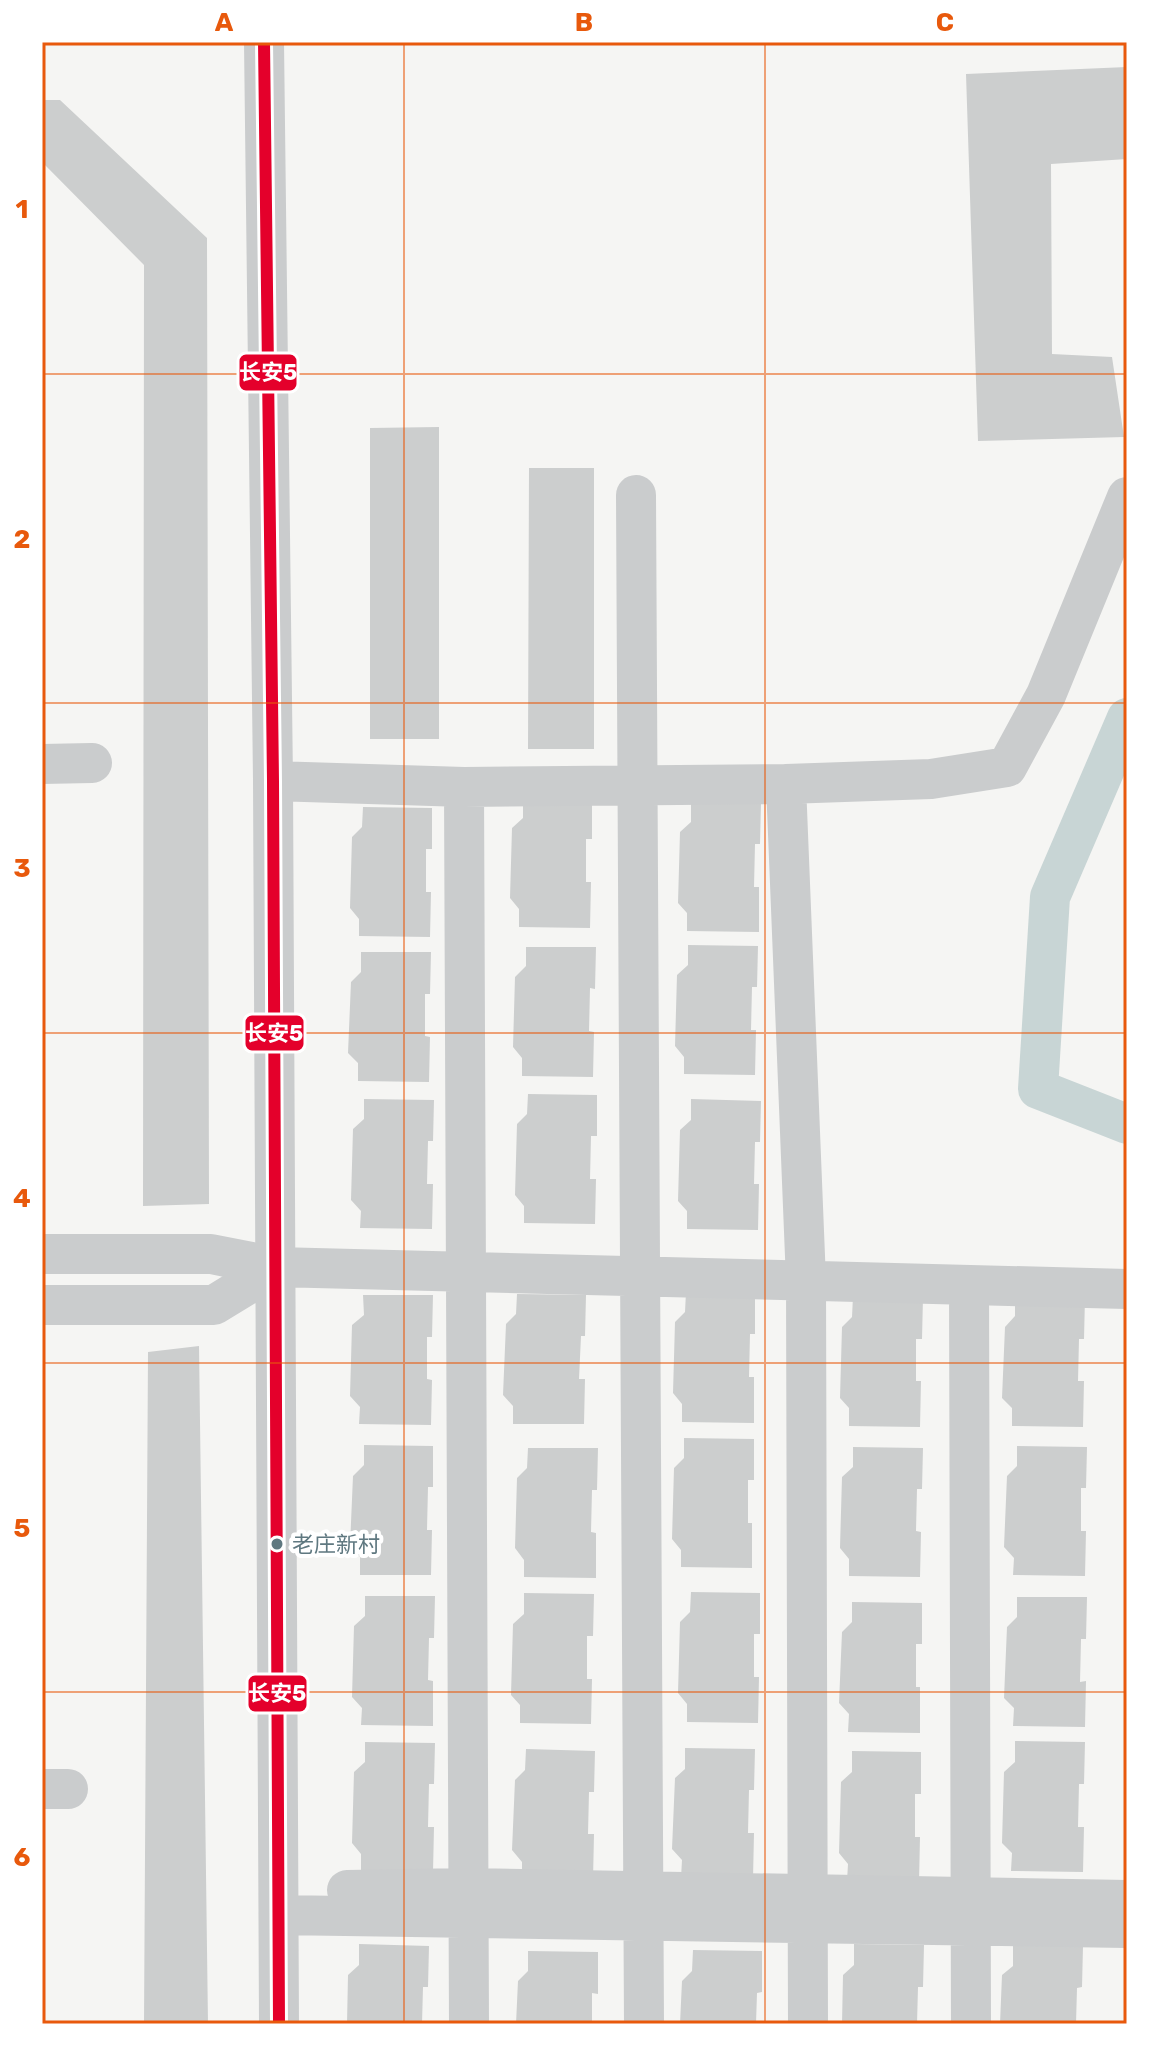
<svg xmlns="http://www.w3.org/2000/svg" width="1169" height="2066" font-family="Rubik,'Noto Sans SC',sans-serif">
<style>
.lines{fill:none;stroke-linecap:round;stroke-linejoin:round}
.canal{stroke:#c8d5d5;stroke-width:40}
.building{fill:#cccece}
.minor{stroke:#cacccd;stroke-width:40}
.bus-1-casing{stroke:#fff;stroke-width:18}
.bus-1{stroke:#e4002b;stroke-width:12}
.grid{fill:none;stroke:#e8590c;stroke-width:2;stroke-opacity:0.55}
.bus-dot{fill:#5f7880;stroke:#fff;stroke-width:3}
.labels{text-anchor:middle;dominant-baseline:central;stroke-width:8;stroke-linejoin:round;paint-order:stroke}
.bus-label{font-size:22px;fill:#5f7880;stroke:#fff;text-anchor:start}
.line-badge{stroke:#fff;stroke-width:3}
.badge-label{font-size:22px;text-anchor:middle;font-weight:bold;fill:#fff}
.neatline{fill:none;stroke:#e8590c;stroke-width:3}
.grid-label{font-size:26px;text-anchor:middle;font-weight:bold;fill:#e8590c}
</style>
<rect width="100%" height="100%" fill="#f5f5f3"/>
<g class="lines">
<path class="canal" d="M1127,718L1050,897L1038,1089L1127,1124"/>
</g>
<path class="building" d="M1127,67V159L1051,164L1052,354L1112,357L1124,437L978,441L966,74Z
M42,100H60L207,238L209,1204L143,1206L144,265L42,162Z
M439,427V739H370V428Z
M529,468H594V749H528Z
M523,797L592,798V839H586V882H591L590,928L519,927V909L510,898L512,828L523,818Z
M691,802L761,803L760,844H755L754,887H759V932L687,931V913L678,903L680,832L691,822Z
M363,807L432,808V849H426V892H431L430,937L359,936V919L350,908L352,837L362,827Z
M688,945L758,946L757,987H752L751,1030H756L755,1075L684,1074V1057L675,1046L677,975L688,965Z
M526,947H596L595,989L590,988L589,1031L594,1032L593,1077L522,1076V1058L513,1047L515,977L526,966Z
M361,952H431L430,994H425V1036L430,1037L429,1082L358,1081V1063L348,1053L351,982L361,972Z
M528,1094L597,1095V1136H591L590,1179H596L595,1224L524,1223V1206L515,1195L517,1124L527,1114Z
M364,1099L434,1100L433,1141H428L427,1184H433L432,1229L360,1228L361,1211L351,1200L353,1129L364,1119Z
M691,1099L761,1101L760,1142H755L754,1184H759L758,1230L687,1229V1211L678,1201L680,1130L691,1120Z
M686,1292L755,1293V1334H750L749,1377H754V1423L682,1422V1404L673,1393L675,1322L685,1312Z
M517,1294L586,1295L585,1336H581L579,1379H585L584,1424H513V1406L503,1395L506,1324L516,1314Z
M363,1295H433L432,1337H427V1379L432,1380L431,1425L359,1424L360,1407L350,1396L352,1325L364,1315Z
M853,1296L923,1297L922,1339H916V1381H921L920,1427L849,1426V1408L840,1398L842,1327L852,1317Z
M1015,1297H1085L1084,1339H1079L1078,1381H1084L1083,1427L1012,1426V1408L1002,1398L1005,1327L1015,1316Z
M199,1346L208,2024H144L148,1352Z
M684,1438L754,1439V1480H748V1523H752V1568L681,1567V1550L672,1539L674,1468L684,1458Z
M364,1445L433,1446V1487H428L427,1530H432L431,1575H360V1557L350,1546L353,1476L364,1465Z
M1017,1446L1087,1447L1086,1488H1081V1531H1086L1085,1576L1013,1575L1014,1558L1004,1547L1007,1476L1017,1466Z
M853,1447L923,1448L922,1489H917L916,1531L921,1532L920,1577L849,1576V1559L840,1548L842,1477L853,1467Z
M528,1448H598L597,1490H592L591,1532L596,1533V1578L524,1577V1560L515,1548L517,1478L527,1468Z
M691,1592L760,1593V1634H754V1677H759L758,1723L687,1722V1704L678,1693L680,1622L690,1612Z
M524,1593L594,1594L593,1636H587V1679H592L591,1724L520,1723V1705L511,1695L513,1624L524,1614Z
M365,1596H435L434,1638H429L428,1680L433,1681V1726L361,1725L362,1708L352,1697L354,1626L365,1616Z
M1017,1597H1087L1086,1639H1081L1080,1682L1086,1681L1085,1727L1013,1726L1014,1708L1004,1698L1007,1627L1017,1617Z
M852,1602L922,1603V1644H916V1687H920V1733L848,1732L849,1714L839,1703L842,1632L852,1622Z
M1015,1741L1085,1742L1084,1784H1079L1078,1827H1084L1083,1872L1011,1871L1012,1853L1002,1843L1004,1772L1015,1762Z
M365,1742L435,1743L434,1784H429L428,1827H434L433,1872H361V1854L352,1843L354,1772L365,1762Z
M685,1748L755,1749L754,1790H749L748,1833H754L753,1879L681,1878L682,1860L672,1849L675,1778L685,1769Z
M526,1749L595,1751L594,1792H589L588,1834H594L593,1880L522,1879V1862L512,1850L515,1780L525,1770Z
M852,1751L921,1752V1794H915V1837H920L919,1882L847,1881L848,1864L839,1853L841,1782L852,1772Z
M359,1944L429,1946L428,1987H423L422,2024H347L348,1975L359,1965Z
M854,1944L924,1945L923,1987H918L917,2024H842L843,1975L854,1965Z
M1013,1945L1083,1946L1082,1987L1077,1988L1076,2024H1000L1002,1975L1013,1966Z
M693,1950L762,1951V1992L757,1993L756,2024H680L682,1981L692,1971Z
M528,1951L598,1952V1994L592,1993V2024H516L518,1981L528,1971Z"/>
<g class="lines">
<path class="minor" d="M264,42L273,781L279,2024
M636,495L644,2024
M42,764L92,763
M273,781L464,787L786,784L931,779L1007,767L1046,695L1127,497
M786,784L806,1281L808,2024
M464,787L469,2024
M42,1254H211L276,1267L1127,1289
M969,1285L971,2024
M42,1305H214L276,1267
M42,1789H68
M347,1890L468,1888L1127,1900
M279,1915L1127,1928"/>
<defs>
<path id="bus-1" d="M264,42L273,781L279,2024"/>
</defs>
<use href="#bus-1" class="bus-1-casing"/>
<use href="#bus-1" class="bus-1"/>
</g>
<path class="grid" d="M404,42V2024M765,42V2024M42,374H1127M42,703H1127M42,1033H1127M42,1363H1127M42,1692H1127"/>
<circle class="bus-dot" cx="277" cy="1544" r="7"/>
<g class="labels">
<g class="bus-label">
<text x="292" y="1544">老庄新村</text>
</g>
</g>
<g class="line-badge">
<rect x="238" y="353" width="60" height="39" rx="8" fill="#e4002b"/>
<rect x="244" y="1014" width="61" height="38" rx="8" fill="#e4002b"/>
<rect x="247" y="1674" width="61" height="39" rx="8" fill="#e4002b"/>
</g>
<g class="badge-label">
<text x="268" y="380">长安5</text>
<text x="274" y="1041">长安5</text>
<text x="277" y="1701">长安5</text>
</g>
<rect width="1169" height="2066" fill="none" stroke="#ffffff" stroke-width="88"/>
<rect x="44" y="44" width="1081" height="1978" class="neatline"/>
<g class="grid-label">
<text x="224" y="31">A</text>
<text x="584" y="31">B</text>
<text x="945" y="31">C</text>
<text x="22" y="218">1</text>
<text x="22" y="548">2</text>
<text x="22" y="877">3</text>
<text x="22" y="1207">4</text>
<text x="22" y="1537">5</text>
<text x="22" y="1866">6</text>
</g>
</svg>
